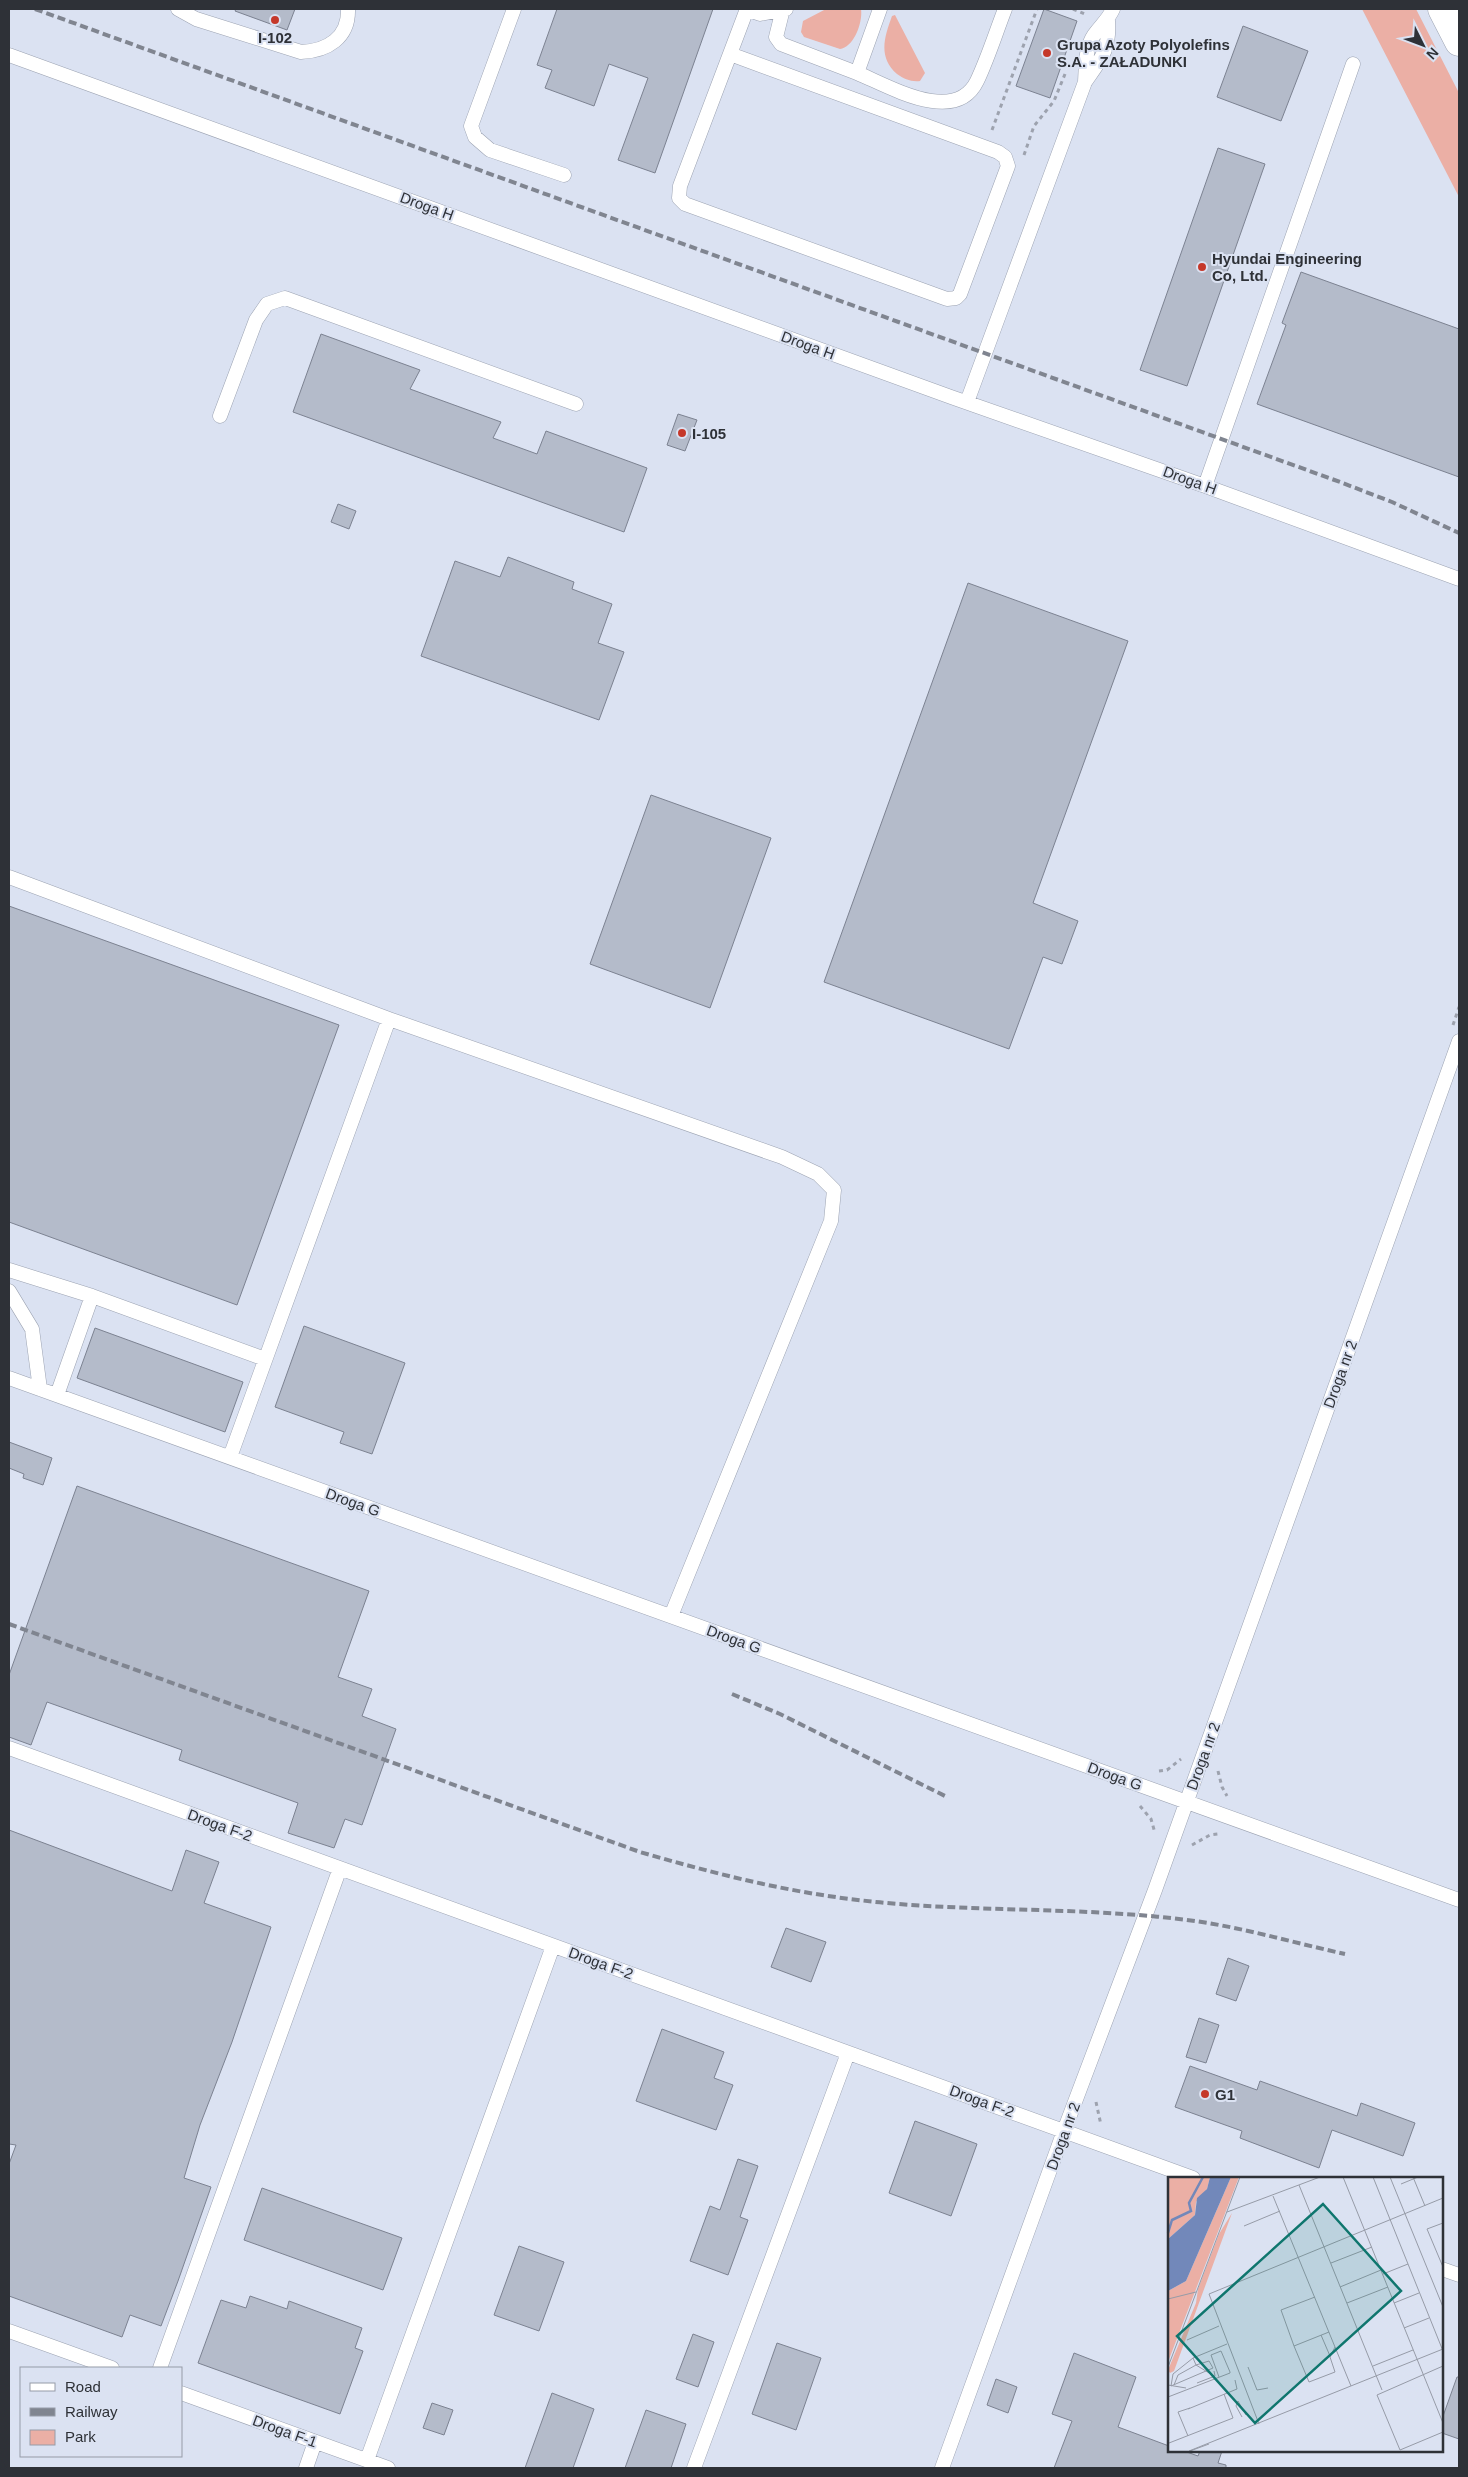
<svg xmlns="http://www.w3.org/2000/svg" width="1468" height="2477" font-family="Arial,sans-serif">
<style>
.green{fill:#ebafa5}
.building{fill:#b4bbca;stroke:#7c8291}
.lines{fill:none;stroke-linecap:round;stroke-linejoin:round}
.service-casing{stroke:#9ca3b2;stroke-width:15}
.tertiary-casing{stroke:#9ca3b2;stroke-width:29}
.path{stroke:#9da2ae;stroke-width:3;stroke-dasharray:4 4;stroke-linecap:butt}
.service{stroke:#fff;stroke-width:14}
.tertiary{stroke:#fff;stroke-width:28}
.rail{stroke:#808590;stroke-width:4;stroke-dasharray:8 4;stroke-linecap:butt}
.poi-dot{fill:#c5382a;stroke:#dbe2f2;stroke-width:2}
.labels{text-anchor:middle;dominant-baseline:central;stroke-width:4;stroke-linejoin:round;paint-order:stroke}
.poi-label{font-size:15px;font-weight:bold;fill:#2e3137;stroke:#dbe2f2;text-anchor:start}
.street-label{font-size:15px;fill:#2e3137;stroke:#dbe2f2}
.inset-river{fill:none;stroke:#7288ba;stroke-width:2.5}
.inset-road{fill:none;stroke:#969ba7;stroke-width:1}
.view{fill:#0f766e;fill-opacity:0.15;stroke:#0f766e;stroke-width:2.5}
.inset-edge{fill:none;stroke:#2e3137;stroke-width:2.5}
</style>
<rect width="100%" height="100%" fill="#dbe2f2"/>
<path class="green" d="M826,9H861C863,22 854,47 840,49L804,37L801,32L803,21Z
M1362,9H1416L1459,93V197Z
M895,15L925,73L920,81C911,82 904,79 897,74C878,57 884,38 892,16Z"/>
<path class="building" d="M236,9H295L287,30L235,11Z
M557,9H713L655,173L618,160L648,78L609,64L594,106L545,88L552,70L537,65Z
M1044,9L1077,21L1050,98L1016,86Z
M1243,26L1308,51L1281,121L1217,97Z
M1218,148L1265,164L1187,386L1140,370Z
M1301,272L1459,329V477L1257,404L1286,325L1282,323Z
M321,334L420,370L410,389L501,422L493,438L537,454L546,431L647,468L624,532L293,412Z
M678,414L697,420L685,451L667,445Z
M338,504L356,511L349,529L331,522Z
M508,557L574,582L572,589L612,604L598,643L624,652L599,720L421,656L455,561L500,577Z
M968,583L1128,641L1033,903L1078,921L1062,964L1043,957L1009,1049L824,982Z
M651,795L771,838L710,1008L590,964Z
M9,906L339,1025L237,1305L9,1222Z
M304,1326L405,1363L372,1454L340,1443L344,1432L275,1407Z
M95,1328L243,1382L225,1432L77,1378Z
M9,1442L52,1458L43,1485L23,1478L24,1474L9,1468Z
M77,1486L369,1591L338,1677L372,1689L362,1716L396,1729L362,1825L345,1819L334,1848L288,1833L298,1803L179,1760L182,1750L47,1702L31,1745L9,1737V1675Z
M9,1830L172,1891L186,1850L219,1862L204,1903L271,1927L232,2042L200,2125L184,2178L211,2187L178,2281L161,2326L130,2315L122,2337L9,2296V2164L16,2145L9,2144Z
M786,1928L826,1942L811,1982L771,1967Z
M1228,1958L1249,1966L1236,2001L1216,1994Z
M1199,2018L1219,2025L1206,2063L1186,2057Z
M662,2029L724,2052L714,2078L733,2085L716,2130L636,2101Z
M1190,2066L1257,2090L1260,2081L1357,2116L1361,2103L1415,2123L1403,2156L1332,2130L1319,2168L1240,2138L1242,2131L1175,2107Z
M915,2121L977,2144L951,2216L889,2193Z
M738,2159L758,2166L740,2217L748,2220L728,2275L690,2261L710,2206L720,2210Z
M262,2188L402,2238L383,2290L244,2240Z
M519,2246L564,2262L539,2331L494,2315Z
M250,2296L287,2309L289,2301L362,2328L355,2348L363,2351L340,2414L198,2363L221,2300L246,2308Z
M693,2334L714,2342L698,2387L676,2379Z
M777,2343L821,2358L796,2430L752,2414Z
M1074,2353L1136,2377L1118,2427L1169,2446V2451H1184L1198,2456L1200,2451H1222L1218,2463L1226,2465V2468H1054L1072,2421L1052,2414Z
M1457,2377H1459V2439L1442,2433V2419Z
M996,2379L1017,2387L1008,2413L987,2405Z
M552,2393L594,2409L573,2468H525Z
M432,2403L453,2410L444,2435L423,2428Z
M646,2410L686,2424L671,2468H625Z"/>
<g class="lines">
<defs>
<path id="service" d="M178,9L196,19L301,52C327,51 349,38 348,9
M514,9L471,126L475,137L490,150L564,175
M746,9L760,14L786,9
M783,9L776,37L781,44L857,73
M880,9L857,73C889,86 955,126 977,81C988,58 996,32 1005,9
M730,54L998,152L1005,157L1008,166L960,294L956,298L947,299L685,204L679,198L680,186L747,9
M9,55L951,397L1205,486L1459,579
M1085,82C1101,59 1110,50 1108,21
M967,402L1085,82C1086,67 1085,48 1094,35C1101,25 1108,20 1113,9
M220,416L256,320L267,304L285,298L576,404
M1205,486L1353,64
M9,877L389,1019L230,1457
M389,1019L782,1157L818,1174L834,1190L831,1221L671,1616
M9,1270L92,1296L265,1359
M9,1291L32,1329L40,1389
M9,1378L1459,1900
M57,1395L92,1296
M9,1748L1193,2178
M1442,2269L1459,2275
M9,2331L112,2368
M160,2368L340,1868
M181,2393L388,2468
M367,2460L553,1946
M306,2468L315,2442
M694,2468L848,2053
M942,2468L1064,2131L1155,1890L1459,1041"/>
<path id="tertiary" d="M1442,9L1459,42"/>
</defs>
<use href="#service" class="service-casing"/>
<use href="#tertiary" class="tertiary-casing"/>
<path class="path" d="M1073,9L1087,15
M992,130L1037,9
M1024,155L1034,126L1054,101L1065,74
M1453,1025L1459,1007
M1159,1771L1167,1770L1181,1759
M1218,1771L1222,1787L1227,1796
M1140,1806L1151,1819L1155,1833
M1192,1845L1210,1835L1218,1834
M1096,2102L1101,2125"/>
<use href="#service" class="service"/>
<use href="#tertiary" class="tertiary"/>
<path class="rail" d="M35,9L1340,482L1392,502L1459,533
M9,1624L640,1852C709,1872 778,1890 850,1899C959,1913 1070,1906 1179,1919C1235,1925 1290,1942 1345,1954
M732,1694L780,1714L947,1797"/>
</g>
<g class="poi-dot">
<circle cx="275" cy="20" r="5"/>
<circle cx="1047" cy="53" r="5"/>
<circle cx="1202" cy="267" r="5"/>
<circle cx="682" cy="433" r="5"/>
<circle cx="1205" cy="2094" r="5"/>
</g>
<g class="labels">
<g class="poi-label">
<text x="275" y="37" text-anchor="middle">I-102</text>
<text x="1057" y="44">Grupa Azoty Polyolefins<tspan x="1057" dy="17">S.A. - ZAŁADUNKI</tspan></text>
<text x="1212" y="258">Hyundai Engineering<tspan x="1212" dy="17">Co, Ltd.</tspan></text>
<text x="692" y="433">I-105</text>
<text x="1215" y="2094">G1</text>
</g>
<g class="street-label">
<text transform="translate(427 206) rotate(20)">Droga H</text>
<text transform="translate(808 345) rotate(20)">Droga H</text>
<text transform="translate(1190 480) rotate(20)">Droga H</text>
<text transform="translate(1340 1374) rotate(-70)">Droga nr 2</text>
<text transform="translate(353 1502) rotate(20)">Droga G</text>
<text transform="translate(734 1639) rotate(20)">Droga G</text>
<text transform="translate(1203 1756) rotate(-70)">Droga nr 2</text>
<text transform="translate(1115 1776) rotate(20)">Droga G</text>
<text transform="translate(220 1825) rotate(20)">Droga F-2</text>
<text transform="translate(601 1963) rotate(20)">Droga F-2</text>
<text transform="translate(982 2101) rotate(20)">Droga F-2</text>
<text transform="translate(1063 2136) rotate(-70)">Droga nr 2</text>
<text transform="translate(285 2431) rotate(20)">Droga F-1</text>
</g>
</g>
<g transform="translate(1168 2177)">
<rect width="275" height="275" fill="#dbe2f2"/>
<path d="M0,0H42L39,12L28,25L27,38L0,62ZM63,0H71L0,185V114L18,104ZM64,36L6,194L2,196L0,193L28,126L30,112L51,57Z" fill="#ebafa5"/>
<path d="M42,0H63L18,104L0,114V62L27,38L29,21L39,12Z" fill="#7288ba"/>
<path class="inset-river" d="M0,56L4,43L23,34L21,26L35,0"/>
<path class="inset-road" d="M175,0L275,246M205,0L275,174M222,0L275,130M245,0L257,29M233,7L250,0M131,8L214,213M105,19L183,209M59,35L152,0M275,46L259,52L275,90M76,49L112,34M163,86L204,70M215,97L240,87M172,110L213,93M0,122L28,115M179,126L220,110M226,126L251,116M236,151L261,141M161,155L126,169L141,205L167,195L162,180L167,170M153,158L162,179M19,163L51,149M126,169L113,133L147,120M205,189L245,173M275,189L209,218L232,273L275,255M0,190L72,0M80,190L89,213L100,211M29,206L47,199L46,194M0,208L18,211M6,208L10,198L28,188L46,199M3,209L45,191L41,184L28,188L25,181L59,167M3,209L5,197L25,181M0,220L62,196V195L53,174L43,178L51,200M20,232L69,212L67,203M74,240L68,229L70,224L78,238M91,247L41,117L275,21M20,259L10,235L22,231M1,266L65,241L56,217M21,274L275,172M22,274L41,267"/>
<path class="view" d="M155,27L233,114L87,246L9,159Z"/>
<rect width="275" height="275" class="inset-edge"/>
</g>
<rect width="1468" height="2477" fill="none" stroke="#2e3137" stroke-width="20"/>
<rect x="20" y="2367" width="162" height="90" fill="#dbe2f2" stroke="#969ba7"/>
<rect x="30" y="2383" width="25" height="8" fill="#ffffff" stroke="#969ba7"/>
<text x="65" y="2392" font-size="15" fill="#2e3137">Road</text>
<rect x="30" y="2408" width="25" height="8" fill="#808590" stroke="#969ba7"/>
<text x="65" y="2417" font-size="15" fill="#2e3137">Railway</text>
<rect x="30" y="2430" width="25" height="15" fill="#ebafa5" stroke="#969ba7"/>
<text x="65" y="2442" font-size="15" fill="#2e3137">Park</text>
<g transform="translate(1423 45) rotate(132)" stroke="#dbe2f2" stroke-width="4" paint-order="stroke">
<path d="M0-4L9 19L0 12L-9 19Z" fill="#2e3137"/>
<text y="-8" font-size="14" font-weight="bold" text-anchor="middle" fill="#2e3137">N</text>
</g>
</svg>
